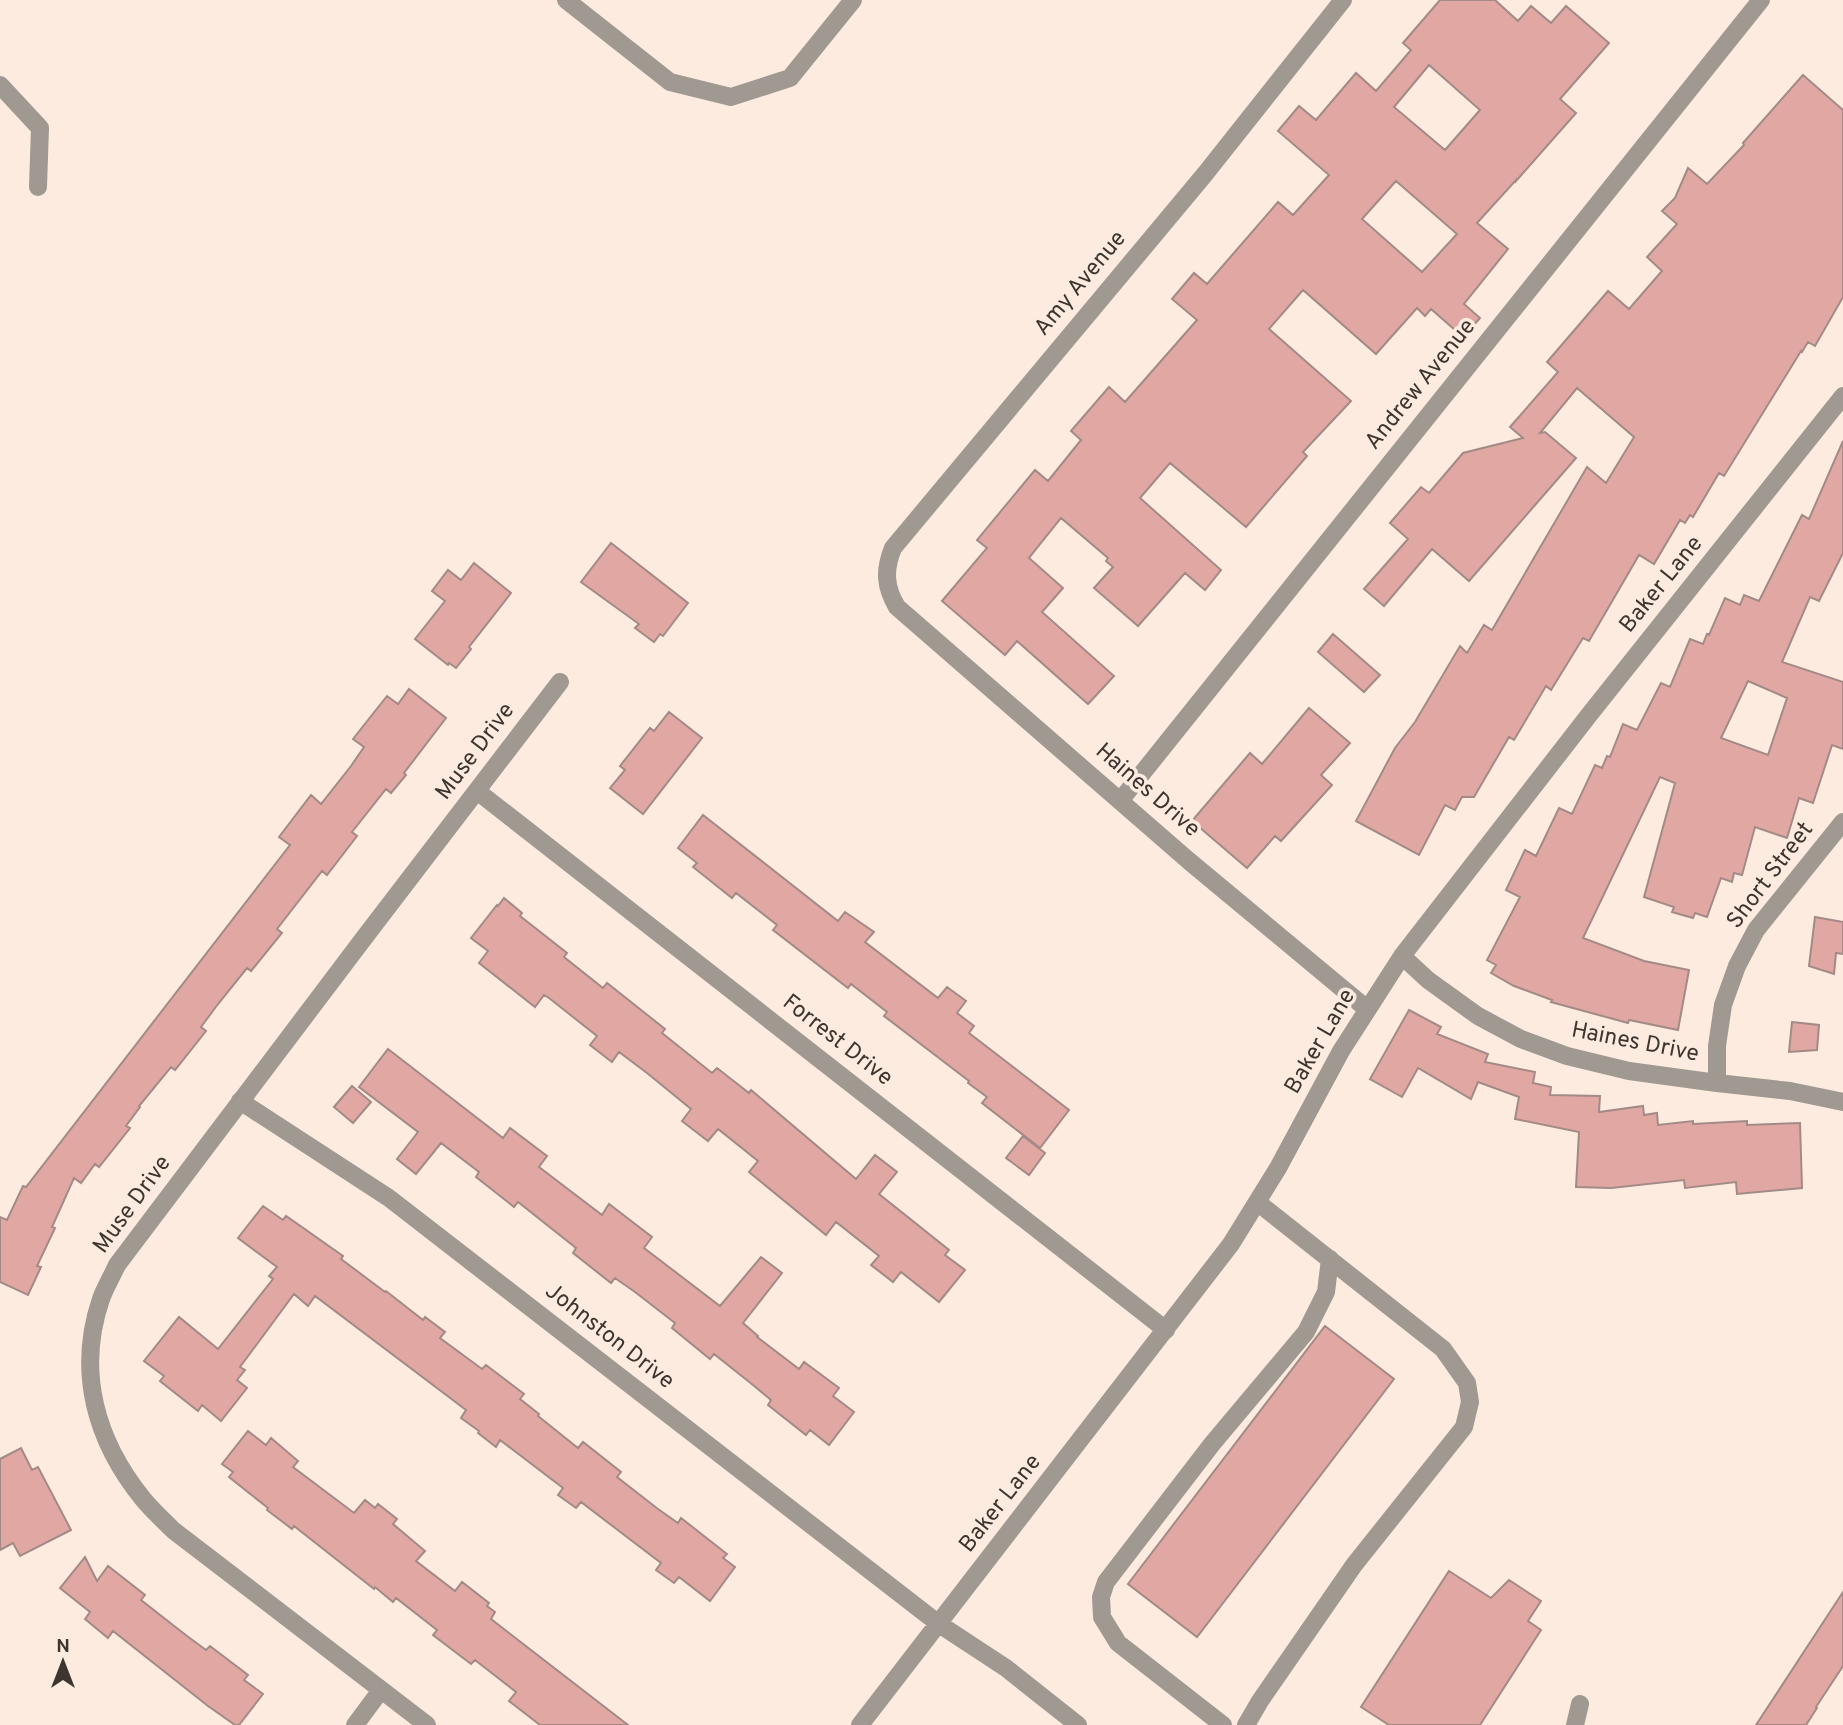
<svg xmlns="http://www.w3.org/2000/svg" width="1843" height="1725" font-family="Overpass,sans-serif">
<style>
.building{fill:#e1a8a3;stroke:#a38a87;stroke-width:2;fill-rule:evenodd}
.lines{fill:none;stroke-linecap:round;stroke-linejoin:round}
.minor{stroke:#9f9991;stroke-width:18}
.labels{text-anchor:middle;dominant-baseline:central;stroke-width:7;stroke-linejoin:round;paint-order:stroke}
.street-label{font-size:23px;fill:#3d352f;stroke:#fdebe0}
</style>
<rect width="100%" height="100%" fill="#fdebe0"/>
<path class="building" d="M1440,0H1495L1518,21L1531,6L1551,23L1566,6L1609,43L1560,99L1576,113L1516,181V180L1477,223L1508,249L1464,304L1480,318L1463,337L1431,309L1425,316L1417,308L1376,354L1303,290L1269,329L1351,401L1303,452L1307,456L1246,527L1170,463L1140,498L1221,570L1205,590L1185,573L1138,626L1094,588L1113,567L1106,561L1108,558L1061,518L1029,558L1063,588L1042,612L1114,676L1088,704L1017,641L1005,655L942,601L987,548L977,540L1035,470L1048,481L1081,440L1071,431L1109,387L1125,402L1197,320L1172,299L1194,273L1207,284L1278,202L1293,215L1329,175L1278,131L1299,106L1316,120L1356,73L1376,91L1411,50L1403,43ZM1429,65L1480,110L1445,150L1394,107ZM1396,181L1457,234L1422,272L1362,219Z
M1803,75L1843,110V297L1815,346L1808,342L1802,352L1801,351L1724,476L1719,473L1693,517L1690,515L1685,523L1680,520L1654,564L1639,555L1589,641L1583,638L1551,690L1546,686L1514,740L1509,737L1474,797H1462L1455,810L1445,805L1419,855L1356,821L1395,748L1415,722L1460,646L1467,653L1484,625L1492,630L1587,467L1606,483L1634,437L1577,388L1540,433L1545,432L1576,458L1469,581L1432,549L1384,606L1364,589L1408,539L1390,523L1421,487L1429,493L1463,453L1523,438L1510,427L1558,372L1547,362L1608,291L1629,309L1662,271L1647,257L1677,224L1662,211L1675,198L1688,168L1707,184L1744,145L1743,143Z
M1843,441V553L1819,601L1810,597L1782,662L1843,682V749L1832,745L1813,803L1799,798L1787,838L1755,827L1742,875L1734,873L1732,882L1721,878L1707,917L1695,913L1693,918L1672,912L1674,907L1644,897L1675,783L1660,777L1583,938L1644,961L1689,970L1678,1030L1629,1020L1628,1023L1551,1002L1552,1000L1514,986L1491,973L1496,965L1487,960L1520,897L1506,890L1525,850L1536,856L1559,808L1572,814L1595,765L1602,768L1607,756L1610,757L1623,724L1637,730L1661,683L1670,687L1690,639L1703,644L1707,634L1709,635L1725,598L1740,605L1744,595L1759,601L1802,515L1809,519ZM1748,681L1787,698L1768,755L1721,738Z
M611,543L688,603L663,636L660,634L654,642L635,628L639,624L581,582Z
M474,563L511,593L469,647L471,649L456,668L449,663L448,665L415,639L445,601L432,591L448,570L461,580Z
M1333,634L1380,675L1364,692L1318,652Z
M409,689L446,718L404,773L406,775L391,793L386,789L352,832L357,836L327,875L322,871L277,929L282,933L251,971L247,968L218,1004L201,1027L206,1031L175,1070L171,1067L139,1106L140,1107L126,1126L130,1128L99,1167L95,1164L81,1183L74,1178L52,1227L55,1228L37,1266L41,1267L28,1295L0,1282V1217L7,1220L23,1186L26,1187L290,845L279,837L311,795L321,804L351,766L364,747L353,739L387,696L398,704Z
M1309,708L1350,743L1321,775L1332,785L1281,841L1275,836L1247,868L1192,821L1250,753L1262,764Z
M669,712L702,738L643,814L610,788L625,770L620,766L650,728L654,731Z
M703,815L838,921L845,912L874,932L865,942L938,998L947,987L966,1001L957,1013L974,1026L969,1033L1069,1110L1040,1148L982,1103L987,1097L968,1083L969,1081L884,1016L887,1012L851,984L848,988L773,930L777,925L736,893L732,898L693,867L697,863L678,848Z
M504,898L522,913L520,916L567,953L564,957L603,988L607,983L665,1029L662,1033L712,1073L717,1068L749,1093L751,1090L856,1179L875,1155L897,1172L879,1194L949,1250L945,1255L965,1270L939,1302L901,1272L893,1282L871,1265L879,1256L836,1222L826,1235L749,1172L758,1161L718,1129L708,1141L682,1121L691,1109L647,1073L619,1052L612,1062L590,1045L597,1036L549,998L544,995L535,1007L479,963L488,951L471,938L497,905L498,906Z
M1815,917L1843,922V954L1836,953L1834,974L1809,966Z
M1409,1010L1441,1027L1437,1034L1488,1054L1485,1062L1535,1072L1533,1083L1551,1087L1550,1095L1600,1096L1599,1112L1643,1106L1644,1115L1657,1113L1658,1125L1693,1121V1124L1747,1121V1125L1800,1123L1802,1188L1737,1194L1736,1182L1685,1188L1684,1180L1611,1188L1576,1187L1579,1132L1515,1119L1519,1097L1478,1082L1471,1099L1418,1068L1402,1097L1370,1079Z
M1792,1022L1819,1025L1817,1050L1789,1052Z
M388,1049L503,1138L510,1128L547,1156L539,1167L602,1215L609,1204L652,1237L644,1248L720,1306L761,1257L782,1273L743,1323L758,1336L757,1337L799,1369L804,1362L839,1388L833,1396L854,1412L829,1445L810,1430L806,1435L768,1405L771,1400L753,1385L714,1354L710,1359L672,1328L675,1323L635,1292L615,1278L611,1283L573,1253L576,1248L518,1202L514,1207L476,1177L479,1172L441,1143L416,1174L397,1159L418,1132L359,1087Z
M352,1086L371,1102L353,1123L334,1107Z
M1023,1136L1045,1153L1029,1175L1006,1158Z
M263,1206L283,1220L286,1216L343,1256L341,1259L385,1292L386,1291L423,1320L425,1317L445,1332L440,1338L482,1369L486,1365L524,1394L520,1399L539,1414L538,1416L578,1448L583,1442L621,1472L617,1477L658,1509L678,1523L681,1518L727,1554L723,1558L735,1567L710,1601L679,1577L674,1583L656,1570L661,1563L581,1502L576,1508L558,1495L563,1488L500,1440L496,1447L478,1433L479,1431L461,1418L466,1410L315,1296L308,1306L294,1294L240,1367L245,1370L237,1380L247,1388L221,1421L202,1405L198,1411L160,1381L164,1376L144,1361L179,1317L218,1349L273,1279L269,1276L277,1267L238,1238Z
M1325,1326L1394,1379L1197,1637L1128,1584Z
M248,1431L266,1445L271,1438L298,1461L293,1467L354,1513L365,1500L375,1508L378,1504L397,1519L393,1524L425,1551L416,1561L455,1591L462,1582L489,1603L487,1606L495,1612L491,1619L628,1725H540L509,1701L516,1692L475,1660L471,1664L433,1635L437,1630L396,1598L393,1602L375,1587L374,1589L294,1526L292,1529L267,1510L268,1508L229,1477L233,1472L222,1464Z
M21,1448L32,1470L38,1467L71,1530L20,1556L13,1543L0,1550V1459Z
M85,1557L97,1581L108,1566L145,1595L141,1600L187,1636L206,1650L210,1646L248,1675L244,1680L263,1694L239,1725H235L208,1706L113,1631L108,1638L85,1619L90,1612L60,1588Z
M1449,1571L1491,1598L1509,1580L1541,1601L1528,1621L1541,1630L1480,1725H1389L1361,1707Z
M1843,1592V1666L1816,1707L1817,1708L1806,1725H1756Z"/>
<g class="lines">
<path class="minor" d="M566,0L670,82L731,97L790,78L853,0
M1343,0L1205,174L893,548C884,570 885,587 897,607L1189,861L1367,1009
M0,85L40,128L38,187
M477,791L1166,1330
M1120,801L1761,0
M1402,956L1428,980L1478,1016L1521,1039L1567,1056L1629,1071L1717,1083L1790,1091L1843,1102
M1717,1083V1046L1723,1005L1737,966L1756,930L1843,822
M240,1101L389,1198L939,1624L1006,1668L1078,1725
M355,1725L381,1690
M427,1725L173,1530C163,1520 152,1510 143,1499C96,1441 76,1372 101,1299C105,1288 112,1276 117,1265L364,938L560,682
M860,1725L1231,1244L1278,1168L1341,1051L1402,956L1589,715L1843,396
M1223,1725L1118,1643L1102,1617L1101,1597L1106,1582L1212,1444L1306,1332L1326,1292L1330,1259
M1246,1725L1260,1701L1354,1565L1464,1427L1470,1402L1467,1383L1443,1349L1257,1202
M1575,1725L1580,1704"/>
</g>
<g class="labels">
<g class="street-label">
<text transform="translate(1081 284) rotate(-50)">Amy Avenue</text>
<text transform="translate(1421 385) rotate(-51)">Andrew Avenue</text>
<text transform="translate(1662 585) rotate(-51)">Baker Lane</text>
<text transform="translate(476 752) rotate(-53)">Muse Drive</text>
<text transform="translate(1147 791) rotate(41)">Haines Drive</text>
<text transform="translate(1771 876) rotate(-53)">Short Street</text>
<text transform="translate(837 1041) rotate(38)">Forrest Drive</text>
<text transform="translate(1321 1042) rotate(-60)">Baker Lane</text>
<text transform="translate(1635 1043) rotate(11)">Haines Drive</text>
<text transform="translate(133 1205) rotate(-54)">Muse Drive</text>
<text transform="translate(609 1337) rotate(38)">Johnston Drive</text>
<text transform="translate(1001 1504) rotate(-52)">Baker Lane</text>
</g>
</g>
<g transform="translate(63 1662)" stroke="#fdebe0" stroke-width="5" paint-order="stroke">
<path d="M0-5L12 26L0 18L-12 26Z" fill="#3d352f"/>
<text y="-10" font-size="19" font-weight="bold" text-anchor="middle" fill="#3d352f">N</text>
</g>
</svg>
